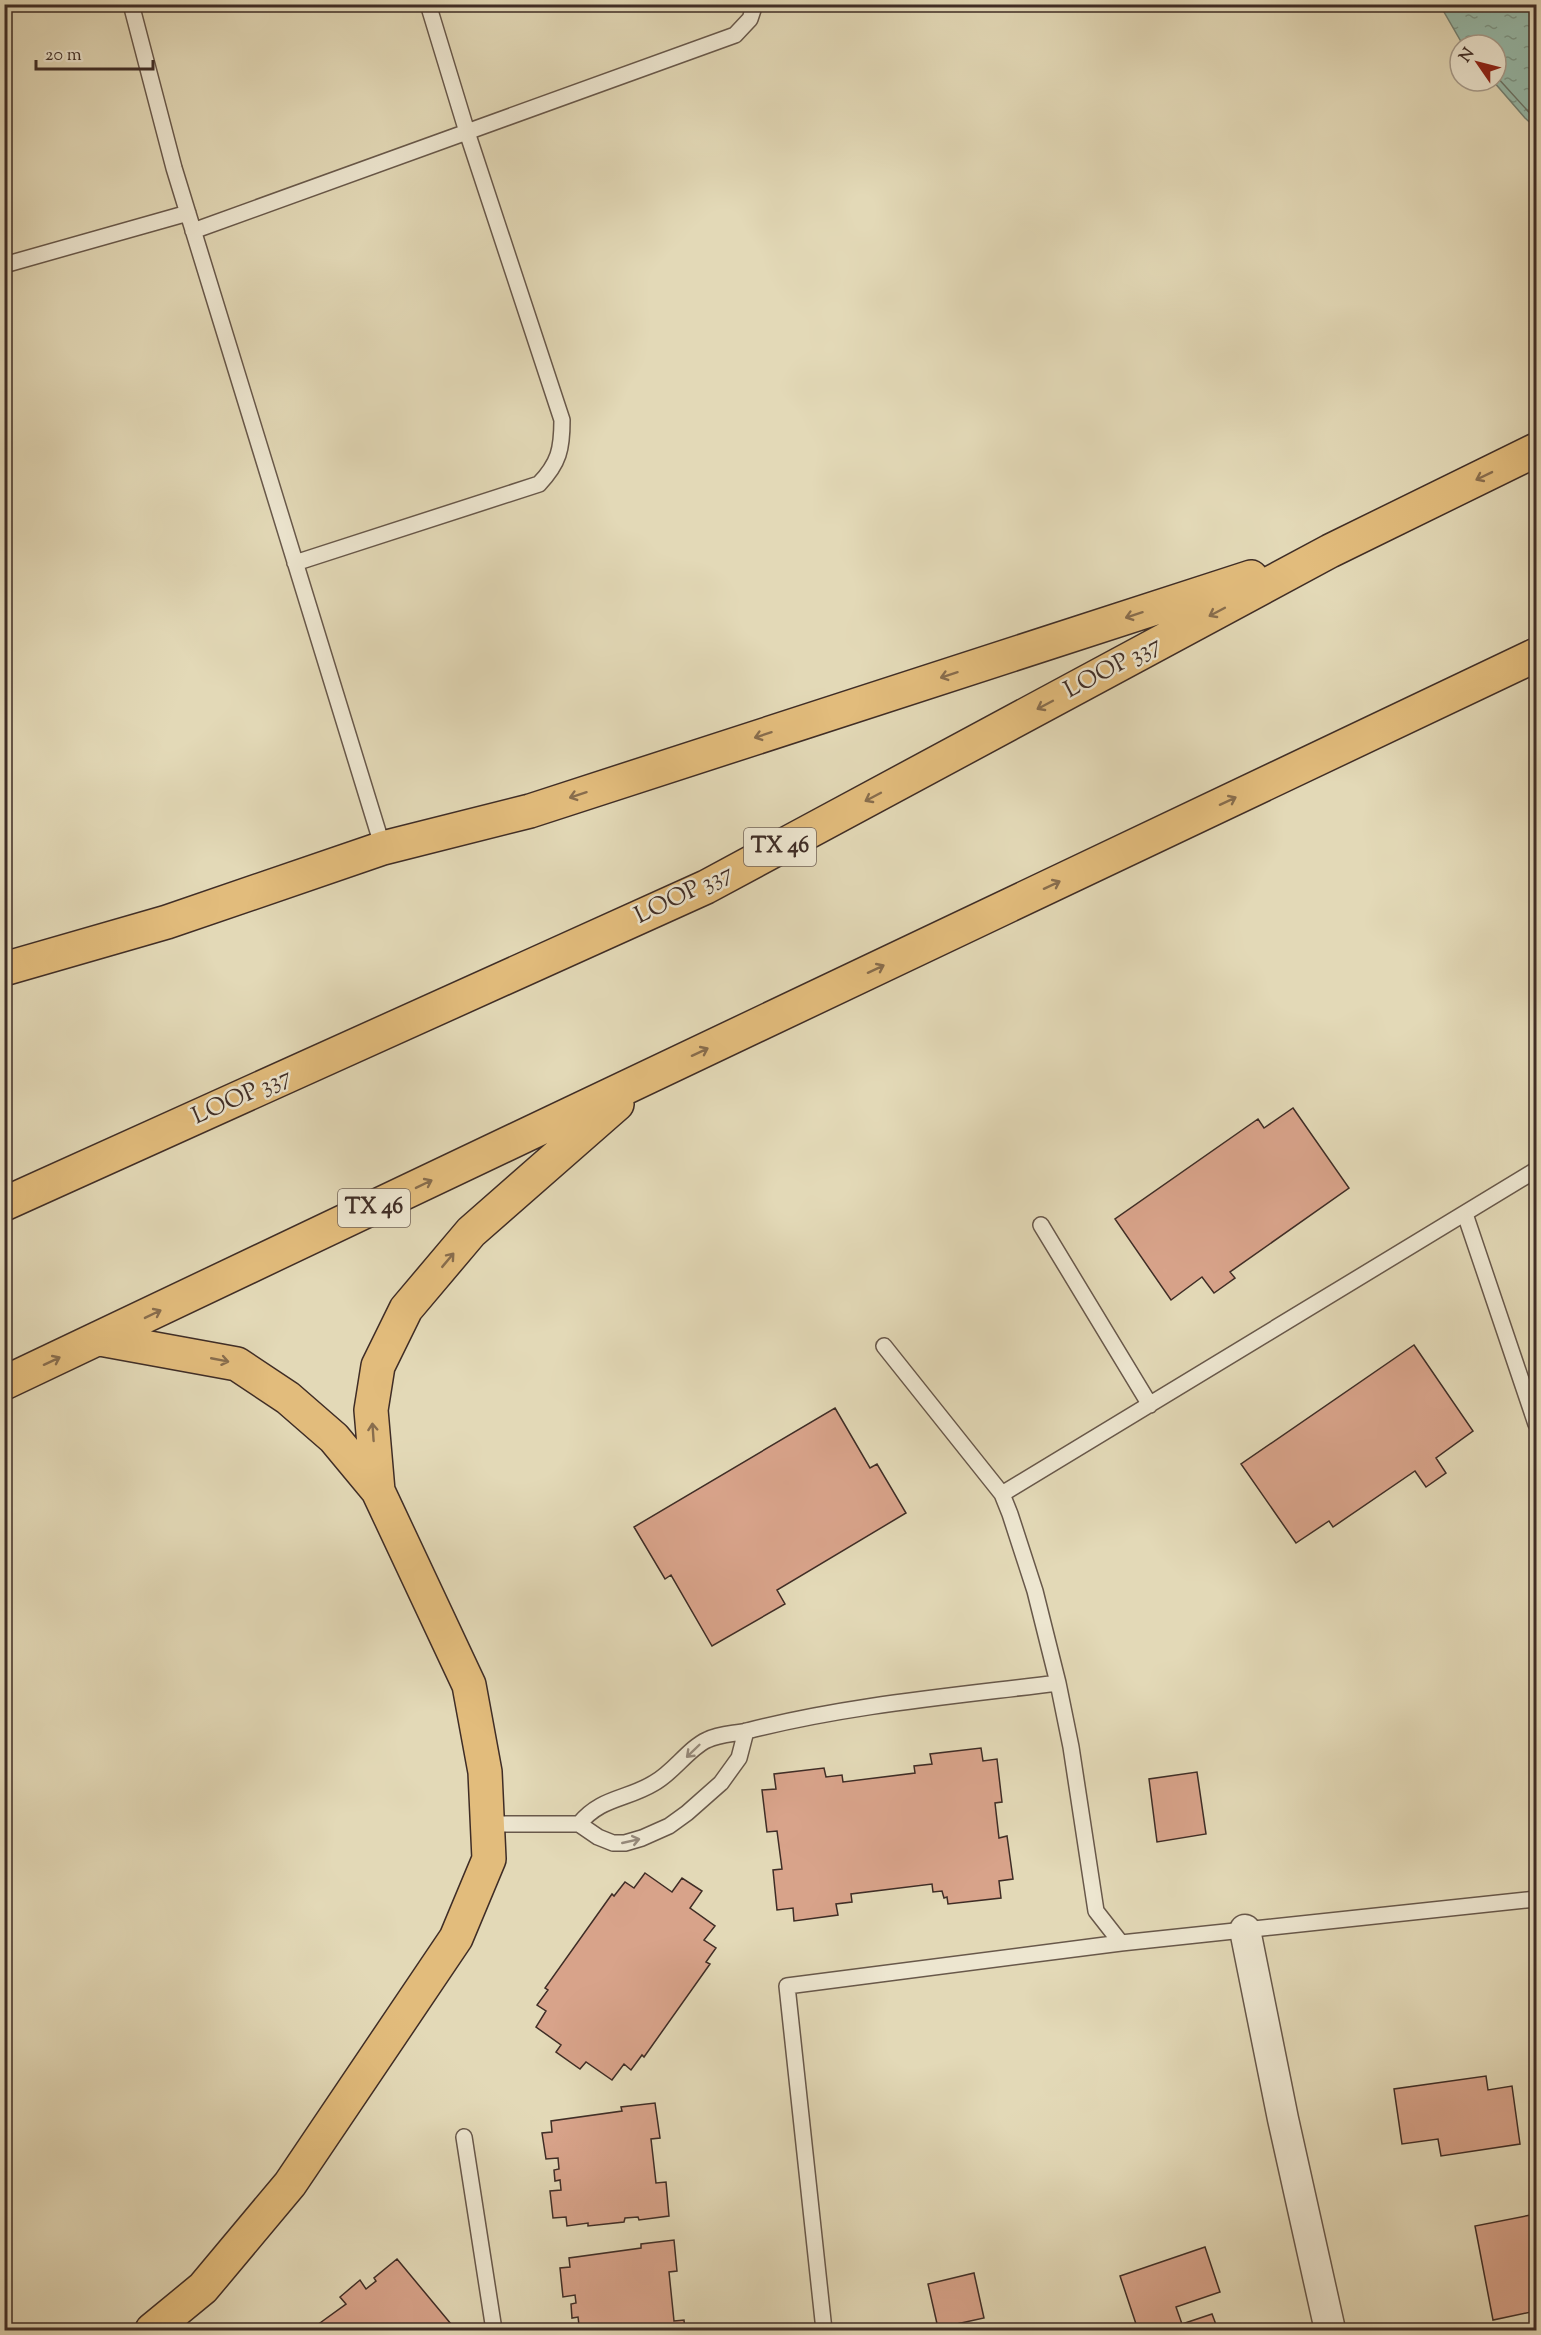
<svg xmlns="http://www.w3.org/2000/svg" width="1541" height="2335" font-family="'Sorts Mill Goudy',serif">
<style>
.water{fill:url(#water-ripples);stroke:#738275;stroke-width:1.5}
.lines{fill:none;stroke-linecap:round;stroke-linejoin:round}
.shore{stroke:#6a7468;stroke-width:1.5}
.building{fill:#d8a38a;stroke:#3f2d26;stroke-width:1.5}
.service-casing{stroke:#68584a;stroke-width:18}
.minor-casing{stroke:#68584a;stroke-width:33}
.primary-casing{stroke:#3f2d26;stroke-width:36}
.service{stroke:#ede6d0;stroke-width:15}
.minor{stroke:#ede6d0;stroke-width:30}
.primary{stroke:#e2bc7c;stroke-width:33}
.oneway{stroke:#886d4d}
.oneway2{stroke:#968a7b}
.labels{text-anchor:middle;dominant-baseline:central;stroke-width:5;stroke-linejoin:round;paint-order:stroke}
.shield{fill:#ede6d0;stroke:#736459;stroke-width:1.5}
.shield-label{font-size:22px;font-weight:bold;fill:#3f2d26}
.street-label{font-size:24px;fill:#3f2d26;stroke:#ede6d0}
</style>
<defs>
<pattern id="water-ripples" width="26" height="14" patternUnits="userSpaceOnUse" patternTransform="scale(1.5)"><rect width="26" height="14" fill="#96baaa"/><path d="M2 4q2-2 4 0t4 0M15 11q2-2 4 0t4 0" fill="none" stroke="#7c988a"/></pattern>
</defs>
<rect width="100%" height="100%" fill="#e3d9b7"/>
<filter id="stains"><feTurbulence type="fractalNoise" baseFrequency=".00333" numOctaves="4"/><feColorMatrix values="0 0 0 0 .2 0 0 0 0 .09 0 0 0 0 .02 0 0 0 .5 -.17"/></filter>
<radialGradient id="worn" r=".72"><stop offset=".6" stop-color="#630" stop-opacity="0"/><stop offset="1" stop-color="#630" stop-opacity=".3"/></radialGradient>
<path class="water" d="M1440,5H1536V128L1525,118L1493,81H1496V45H1463Z"/>
<g class="lines">
<path class="shore" d="M1496,76L1536,120"/>
</g>
<path class="building" d="M1293,1108L1349,1188L1230,1272L1235,1278L1214,1293L1202,1277L1171,1300L1115,1219L1258,1119L1264,1128Z
M1414,1345L1473,1431L1436,1458L1446,1473L1426,1487L1415,1471L1333,1527L1329,1521L1296,1543L1241,1464Z
M835,1408L870,1468L877,1464L906,1513L777,1590L785,1604L712,1646L671,1575L665,1579L634,1527Z
M981,1748L983,1761L997,1759L1002,1802L995,1803L999,1838L1007,1836L1013,1879L999,1881L1001,1898L948,1904L947,1897L944,1898L942,1891L933,1892L932,1884L851,1894L852,1902L836,1904L838,1915L794,1921L793,1908L777,1910L773,1870L782,1869L777,1831L767,1832L762,1790L776,1789L774,1774L824,1768L826,1777L842,1775L843,1782L915,1773L914,1766L932,1764L930,1754Z
M1197,1772L1206,1834L1157,1842L1149,1779Z
M645,1873L672,1892L682,1878L702,1891L690,1908L715,1926L704,1940L716,1948L706,1962L710,1964L644,2057L642,2055L631,2070L624,2064L612,2080L586,2062L580,2069L556,2052L561,2045L536,2027L546,2011L537,2005L548,1990L545,1988L612,1894L614,1896L625,1882L634,1888Z
M1486,2076L1488,2090L1512,2086L1520,2144L1441,2156L1438,2139L1402,2144L1394,2089Z
M655,2103L660,2138L651,2139L656,2183L666,2182L669,2216L639,2220L638,2217L625,2218L624,2222L588,2226V2223L567,2226L566,2217L553,2218L550,2191L561,2190L560,2180L555,2181L554,2170L559,2169L558,2158L546,2159L542,2133L552,2132L551,2121L622,2111L621,2107Z
M1536,2214V2311L1493,2320L1475,2226Z
M674,2240L677,2271L669,2272L674,2321L684,2320L685,2330H567V2326L579,2325L578,2317L572,2318L571,2304L576,2303L575,2295L563,2297L560,2268L570,2267L569,2258L641,2248V2244Z
M1205,2247L1220,2292L1176,2307L1182,2324L1212,2314L1218,2330H1138L1120,2276Z
M397,2259L456,2330H315L313,2328L346,2304L340,2297L360,2280L366,2289L376,2281L374,2278Z
M974,2273L984,2318L938,2328L928,2284Z"/>
<g class="lines">
<defs>
<path id="service" d="M131,4L174,168L383,848
M193,231L735,35L750,19L755,4
M4,265L188,213
M295,563L539,484C559,463 562,449 562,420L467,132L428,4
M1536,1170L1002,1494L1010,1514L1035,1591L1058,1683L1071,1747L1096,1911L1121,1943L1536,1899
M1465,1214L1536,1424
M1041,1225L1150,1405
M884,1346L1002,1494
M487,1824H579L598,1837L613,1843H625L642,1838L669,1826L687,1813L721,1783L739,1758L746,1731
M579,1824C601,1797 626,1800 654,1783C673,1773 689,1748 707,1740C719,1734 733,1734 747,1731C848,1705 954,1696 1058,1683
M464,2137L494,2330
M824,2330L787,1986L1121,1943"/>
<path id="minor" d="M1245,1930L1283,2119L1330,2330"/>
<path id="primary" d="M4,969L167,922L383,848L530,811L1251,577
M4,1204L706,887L1330,551L1536,450
M100,1339L237,1364L288,1398L334,1438L378,1491L469,1685L485,1772L489,1859L456,1938L290,2184L203,2288L152,2330
M4,1383L1536,655
M378,1491L371,1410L378,1366L406,1309L471,1232L617,1104"/>
</defs>
<use href="#service" class="service-casing"/>
<use href="#minor" class="minor-casing"/>
<use href="#primary" class="primary-casing"/>
<use href="#service" class="service"/>
<use href="#minor" class="minor"/>
<use href="#primary" class="primary"/>
</g>
<defs><path id="oneway-shaft" d="M-6 0H5M1.5-3L5.5 0L1.5 3" fill="none" stroke-width="1.6" stroke-linecap="round" stroke-linejoin="round" transform="scale(1.5)"/></defs>
<g class="oneway">
<use href="#oneway-shaft" transform="translate(1484 476) rotate(154)"/>
<use href="#oneway-shaft" transform="translate(1217 612) rotate(152)"/>
<use href="#oneway-shaft" transform="translate(1134 615) rotate(162)"/>
<use href="#oneway-shaft" transform="translate(949 675) rotate(162)"/>
<use href="#oneway-shaft" transform="translate(1045 705) rotate(152)"/>
<use href="#oneway-shaft" transform="translate(763 735) rotate(162)"/>
<use href="#oneway-shaft" transform="translate(578 795) rotate(162)"/>
<use href="#oneway-shaft" transform="translate(873 797) rotate(152)"/>
<use href="#oneway-shaft" transform="translate(1228 801) rotate(-25)"/>
<use href="#oneway-shaft" transform="translate(1052 885) rotate(-25)"/>
<use href="#oneway-shaft" transform="translate(876 969) rotate(-25)"/>
<use href="#oneway-shaft" transform="translate(700 1052) rotate(-25)"/>
<use href="#oneway-shaft" transform="translate(424 1184) rotate(-26)"/>
<use href="#oneway-shaft" transform="translate(448 1260) rotate(-50)"/>
<use href="#oneway-shaft" transform="translate(153 1314) rotate(-26)"/>
<use href="#oneway-shaft" transform="translate(220 1360) rotate(11)"/>
<use href="#oneway-shaft" transform="translate(52 1361) rotate(-25)"/>
<use href="#oneway-shaft" transform="translate(373 1432) rotate(-94)"/>
</g>
<g class="oneway2">
<use href="#oneway-shaft" transform="translate(693 1751) rotate(136)"/>
<use href="#oneway-shaft" transform="translate(631 1841) rotate(-13)"/>
</g>
<g class="labels">
<g class="shield">
<rect x="744" y="828" width="72" height="38" rx="4.5"/>
<rect x="338" y="1189" width="72" height="38" rx="4.5"/>
</g>
<g class="shield-label">
<text x="780" y="847">TX 46</text>
<text x="374" y="1208">TX 46</text>
</g>
<g class="street-label">
<text transform="translate(1113 668) rotate(-28)">LOOP 337</text>
<text transform="translate(684 895) rotate(-26)">LOOP 337</text>
<text transform="translate(242 1097) rotate(-24)">LOOP 337</text>
</g>
</g>
<rect width="1541" height="2335" fill="none" stroke="#e3d9b7" stroke-width="24"/>
<rect x="6" y="6" width="1529" height="2323" fill="none" stroke="#3f2d26" stroke-width="3"/>
<rect x="12" y="12" width="1517" height="2311" fill="none" stroke="#3f2d26" stroke-width="1.5"/>
<g transform="translate(1478 63) rotate(305)"><circle r="28" fill="#ede6d0" stroke="#a79c8c" stroke-width="1.5"/>
<path d="M0-4.5L10 22L0 15L-10 22Z" fill="#8f2418"/>
<text y="-9" font-size="16" font-weight="bold" text-anchor="middle" fill="#3f2d26">N</text>
</g>
<path d="M36 60v9h117v-9" fill="none" stroke="#3f2d26" stroke-width="3"/>
<text x="45" y="60" font-size="18" fill="#3f2d26" stroke="#ede6d0" stroke-width="4.5" paint-order="stroke">20 m</text>
<rect width="100%" height="100%" filter="url(#stains)"/>
<rect width="100%" height="100%" fill="url(#worn)"/>
</svg>
